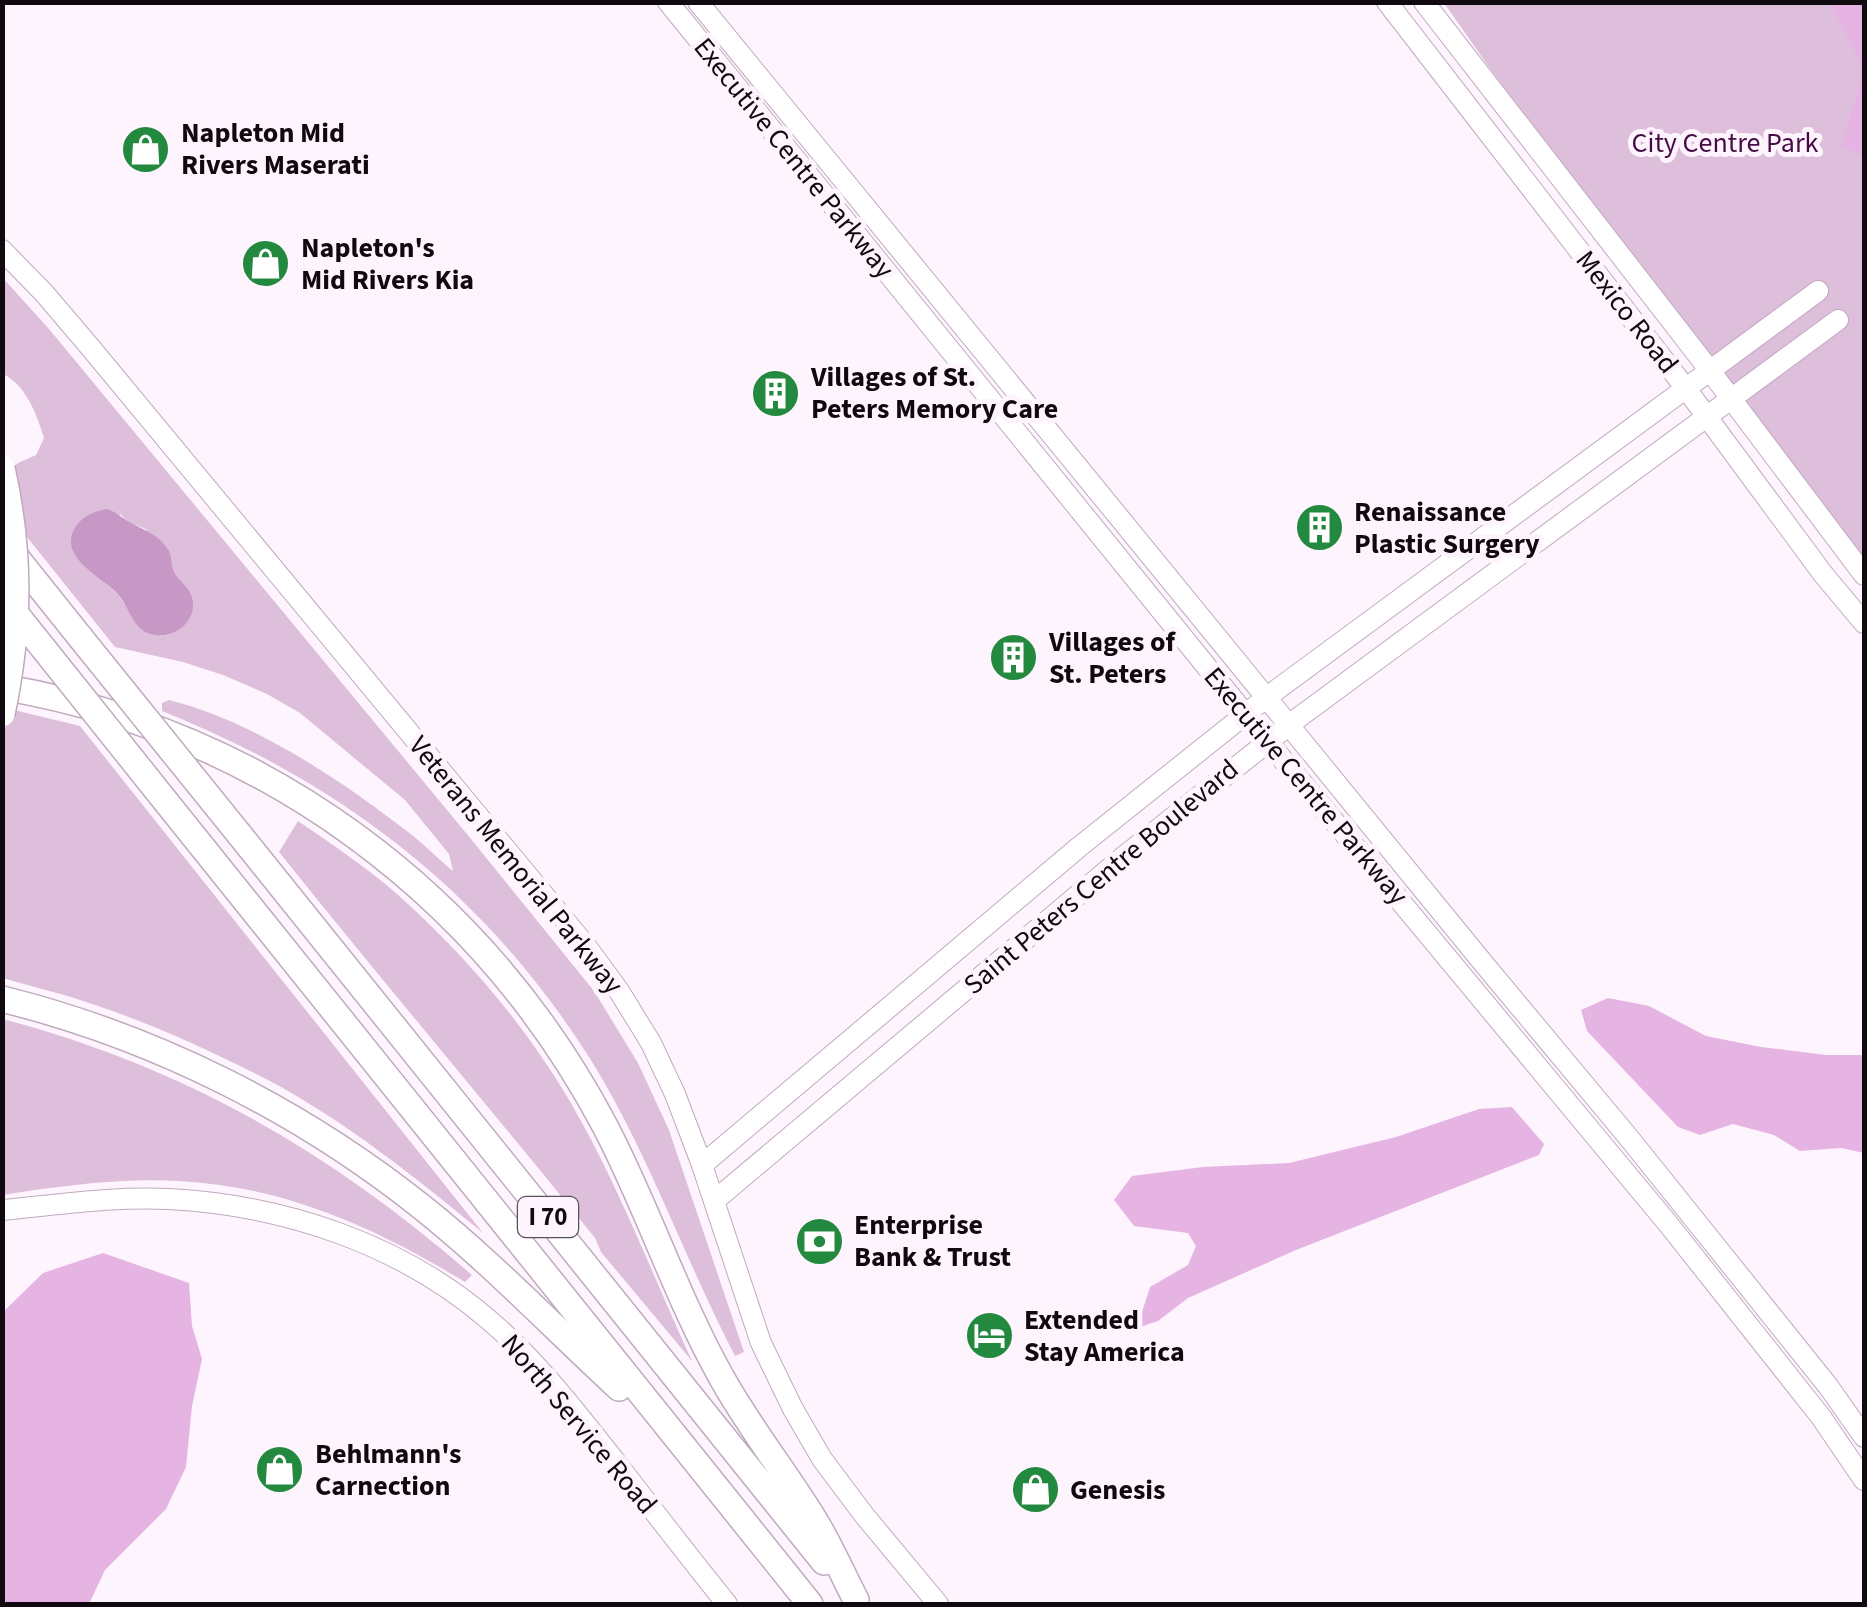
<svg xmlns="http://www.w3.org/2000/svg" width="1867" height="1607" font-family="'Source Sans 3',sans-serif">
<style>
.green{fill:#ddbedb;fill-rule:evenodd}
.forest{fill:#e5b4e2}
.water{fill:#c798c5}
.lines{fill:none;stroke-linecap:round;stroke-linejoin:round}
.secondary-casing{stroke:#bfaabe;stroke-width:22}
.primary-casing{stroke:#bfaabe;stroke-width:22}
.highway-casing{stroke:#bfaabe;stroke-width:28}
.secondary{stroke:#fff;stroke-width:20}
.primary{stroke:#fff;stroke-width:20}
.highway{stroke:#fff;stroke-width:25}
.highway-bridge-casing{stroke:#bfaabe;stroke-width:28;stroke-linecap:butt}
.highway-bridge{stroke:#fff;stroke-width:25}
.labels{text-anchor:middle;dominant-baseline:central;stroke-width:10;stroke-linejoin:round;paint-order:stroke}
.shield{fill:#fef4fd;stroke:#575057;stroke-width:2.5}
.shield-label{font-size:25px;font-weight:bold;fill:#100910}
.poi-label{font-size:28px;font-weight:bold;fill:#100910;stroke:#fef4fd;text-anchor:start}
.park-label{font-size:28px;fill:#450b45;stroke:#fef4fd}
.street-label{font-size:28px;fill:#100910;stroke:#fef4fd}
</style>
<rect width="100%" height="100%" fill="#fef4fd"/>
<path class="green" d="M1444,3H1864V561L1491,70Z
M2,277L49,329L471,839L594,991L638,1063L669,1130L744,1352L735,1356C684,1258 648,1151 589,1057C484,892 342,783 162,711V703L169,700C256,722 342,781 412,835C426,846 439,860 453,871L449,854L405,800L300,713L267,694L223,675L183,662L115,647L3,507V475L18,463L36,455L44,438C37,415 26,385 3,374ZM120,514L130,523L146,529L172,570L162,636L142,630L117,593L91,572Z
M2,707L80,726L483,1233C415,1177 344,1120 266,1079C207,1049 146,1021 83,1001C57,992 29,986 3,978Z
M298,821C336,847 375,873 408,904C470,961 525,1026 568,1098C617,1181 652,1274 692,1361L601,1252L595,1238C491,1109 383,982 279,852Z
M3,1019C184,1067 331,1152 472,1275L465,1282C376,1228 284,1186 178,1181C120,1178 60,1186 3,1195Z"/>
<path class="forest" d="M1829,3H1864V156L1841,147L1864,70Z
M1608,998L1649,1006L1706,1036L1761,1047L1826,1055H1861L1864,1057V1153L1841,1148L1800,1151L1774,1135L1733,1124L1700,1135L1678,1127L1587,1031L1581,1010Z
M1512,1107L1544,1144L1539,1155L1296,1250L1188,1298L1158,1321L1137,1328L1150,1287L1188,1265L1196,1246L1188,1233L1134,1226L1114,1200L1132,1176L1203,1167L1289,1163L1396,1137L1479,1109Z
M103,1253L189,1283L192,1326L202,1359L192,1406L186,1467L166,1509L105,1570L89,1604H3V1312L43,1273Z"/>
<path class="water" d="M107,509C118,513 123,519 133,524C148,532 159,535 169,551C172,558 171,566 174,572C181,584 193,589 193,605C193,629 162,644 142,630C130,620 127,603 116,592C99,576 58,556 75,528C82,516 94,511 107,509Z"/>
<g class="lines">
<defs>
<path id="secondary" d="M668,2L1245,714L1669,1225L1821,1417L1864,1480
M698,2L1484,964L1629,1138L1828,1386L1864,1437
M2,250L44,293L90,347L586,946L619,991L651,1043L675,1094L702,1165L761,1343L793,1409L822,1459L864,1515L938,1604
M702,1165L1079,847L1267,697L1818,291
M714,1201L1128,853L1298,718L1838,320
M2,1210C57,1205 114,1196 169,1199C284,1205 401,1244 489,1320C537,1361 576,1412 615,1461C652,1509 689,1557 727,1604"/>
<path id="primary" d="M1387,2L1687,390L1823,574L1864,623
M1424,2L1711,372L1864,575"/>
<path id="highway" d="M8,547L80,637
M2,687C263,732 481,892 605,1126C648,1208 677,1299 723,1380C750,1428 785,1472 814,1519C830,1545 842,1573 856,1600
M167,803L810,1604
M239,834L824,1562
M2,999C155,1037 300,1110 423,1208C492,1263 554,1328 619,1388"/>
</defs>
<use href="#secondary" class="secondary-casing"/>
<use href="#primary" class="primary-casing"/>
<use href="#highway" class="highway-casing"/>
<use href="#secondary" class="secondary"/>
<use href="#primary" class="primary"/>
<use href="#highway" class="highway"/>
<defs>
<path id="highway-bridge" d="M2,468C21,554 20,628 2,714
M12,609L167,803
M80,637L239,834"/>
</defs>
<use href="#highway-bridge" class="highway-bridge-casing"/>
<use href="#highway-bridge" class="highway-bridge"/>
</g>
<defs>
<symbol id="shop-disc" viewBox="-11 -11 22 22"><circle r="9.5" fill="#23893f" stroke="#fef4fd"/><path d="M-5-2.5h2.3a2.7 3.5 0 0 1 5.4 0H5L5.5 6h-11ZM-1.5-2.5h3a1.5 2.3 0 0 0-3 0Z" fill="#fff"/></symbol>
<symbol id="building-disc" viewBox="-11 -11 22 22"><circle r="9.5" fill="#23893f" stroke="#fef4fd"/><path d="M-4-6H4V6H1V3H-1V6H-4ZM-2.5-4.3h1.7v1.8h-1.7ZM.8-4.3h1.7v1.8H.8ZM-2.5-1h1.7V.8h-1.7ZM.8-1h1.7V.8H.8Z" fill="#fff"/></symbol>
<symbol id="bank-disc" viewBox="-11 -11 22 22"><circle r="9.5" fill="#23893f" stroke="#fef4fd"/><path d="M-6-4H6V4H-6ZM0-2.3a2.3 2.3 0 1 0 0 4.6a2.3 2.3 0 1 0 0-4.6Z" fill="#fff"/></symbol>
<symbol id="hotel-disc" viewBox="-11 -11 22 22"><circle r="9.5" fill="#23893f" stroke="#fef4fd"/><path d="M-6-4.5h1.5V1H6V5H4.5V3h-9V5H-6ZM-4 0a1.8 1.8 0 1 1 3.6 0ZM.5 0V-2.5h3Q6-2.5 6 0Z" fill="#fff"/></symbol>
</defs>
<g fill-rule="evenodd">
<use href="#shop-disc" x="118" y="122" width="55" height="55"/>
<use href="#shop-disc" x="238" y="236" width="55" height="55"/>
<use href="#building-disc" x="748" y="366" width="55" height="55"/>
<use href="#building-disc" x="1292" y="500" width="55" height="55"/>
<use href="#building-disc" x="986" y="630" width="55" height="55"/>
<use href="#bank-disc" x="792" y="1214" width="55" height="55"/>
<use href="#hotel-disc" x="962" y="1308" width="55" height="55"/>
<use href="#shop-disc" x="252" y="1442" width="55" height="55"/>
<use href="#shop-disc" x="1008" y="1462" width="55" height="55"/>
</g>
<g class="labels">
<rect class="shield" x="518" y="1197" width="60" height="40" rx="8"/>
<g class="shield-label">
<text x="548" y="1217">I 70</text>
</g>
<g class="poi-label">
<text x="181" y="133">Napleton Mid<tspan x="181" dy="32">Rivers Maserati</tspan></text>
<text x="301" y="248">Napleton's<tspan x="301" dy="32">Mid Rivers Kia</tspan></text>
<text x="811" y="377">Villages of St.<tspan x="811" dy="32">Peters Memory Care</tspan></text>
<text x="1354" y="512">Renaissance<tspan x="1354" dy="32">Plastic Surgery</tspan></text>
<text x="1049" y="642">Villages of<tspan x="1049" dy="32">St. Peters</tspan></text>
<text x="854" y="1225">Enterprise<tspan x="854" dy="32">Bank &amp; Trust</tspan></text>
<text x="1024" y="1320">Extended<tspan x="1024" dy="32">Stay America</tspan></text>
<text x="315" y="1454">Behlmann's<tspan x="315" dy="32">Carnection</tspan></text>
<text x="1070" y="1490">Genesis</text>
</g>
<g class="park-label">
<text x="1725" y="143">City Centre Park</text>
</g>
<g class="street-label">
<text transform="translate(794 158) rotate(51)">Executive Centre Parkway</text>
<text transform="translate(1627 312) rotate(52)">Mexico Road</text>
<text transform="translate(1306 786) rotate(50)">Executive Centre Parkway</text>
<text transform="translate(516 865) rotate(51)">Veterans Memorial Parkway</text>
<text transform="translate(1101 877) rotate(-40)">Saint Peters Centre Boulevard</text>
<text transform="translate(579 1424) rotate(50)">North Service Road</text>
</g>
</g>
<rect width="1867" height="1607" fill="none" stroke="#100910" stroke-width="10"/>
</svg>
